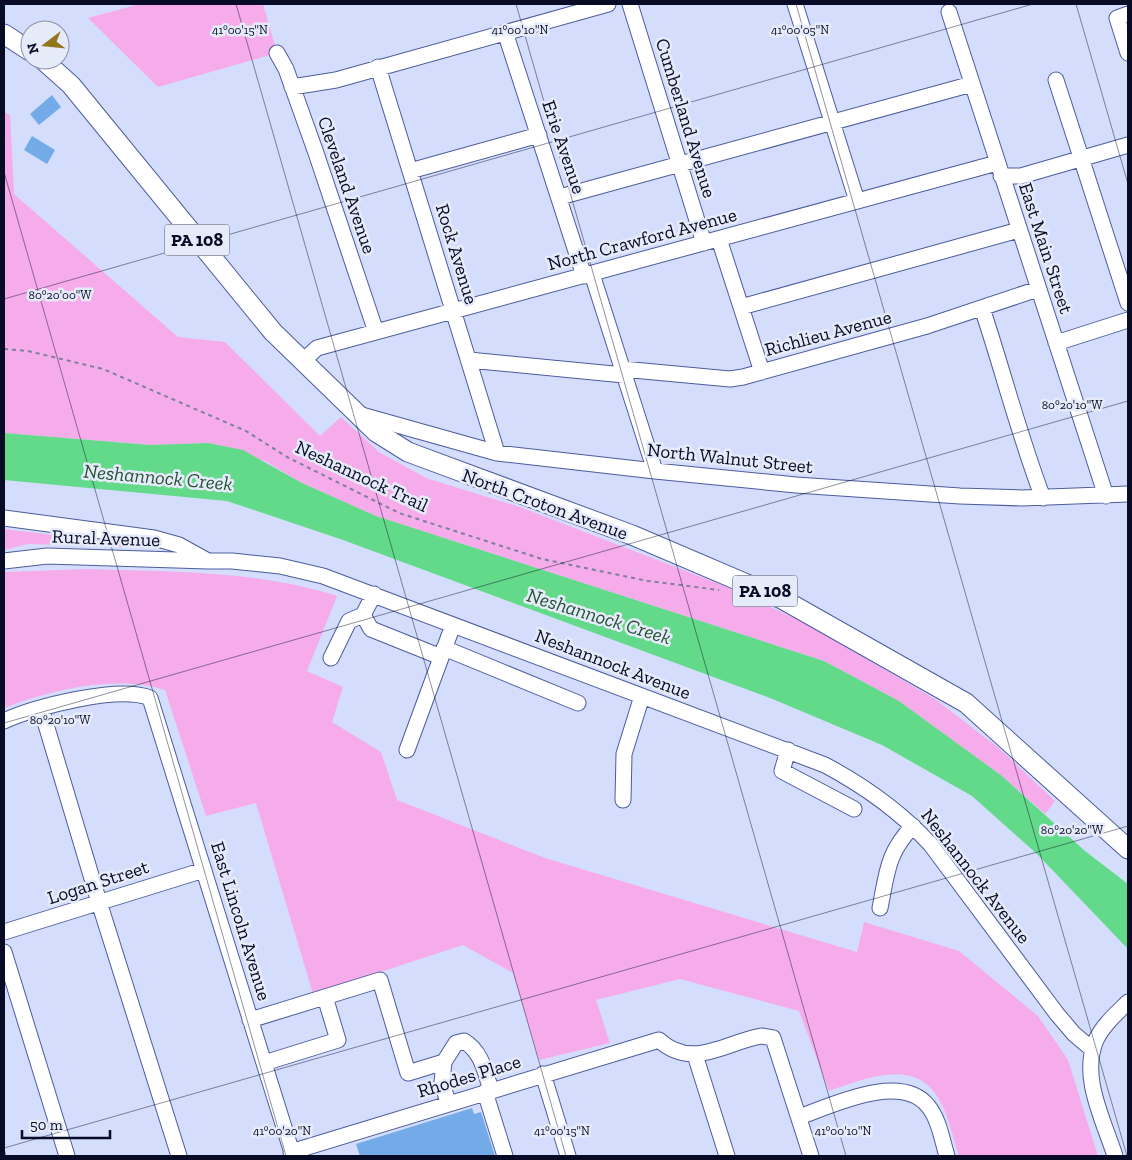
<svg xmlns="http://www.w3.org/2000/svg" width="1132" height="1160" font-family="'Zilla Slab',serif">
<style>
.green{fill:#f6aceb}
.water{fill:#63da89}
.building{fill:#73abe8}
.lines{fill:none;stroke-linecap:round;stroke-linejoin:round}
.minor-casing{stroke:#4c5c9e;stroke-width:17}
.major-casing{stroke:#4c5c9e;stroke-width:21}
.path{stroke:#7a809d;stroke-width:2;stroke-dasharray:4 4;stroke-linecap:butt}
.minor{stroke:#fff;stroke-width:15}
.major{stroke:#fff;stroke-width:19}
.ticks{fill:none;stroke:#070b25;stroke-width:1;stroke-opacity:0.45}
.labels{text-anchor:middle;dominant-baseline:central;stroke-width:5;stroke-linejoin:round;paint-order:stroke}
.shield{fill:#e6ebfa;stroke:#4a4e65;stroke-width:1}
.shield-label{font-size:18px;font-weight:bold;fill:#070b25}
.street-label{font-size:19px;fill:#070b25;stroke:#e6ebfa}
.water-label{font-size:20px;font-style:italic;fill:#235131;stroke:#e6ebfa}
.ticks-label{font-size:12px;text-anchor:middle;fill:#070b25;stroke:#e6ebfa;stroke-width:5;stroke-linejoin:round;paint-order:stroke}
</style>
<rect width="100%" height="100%" fill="#d4ddfc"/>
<path class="green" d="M140,4H263L277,53L158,87L88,18Z
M4,112L10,115L14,194L178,337L225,342L320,436L341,417L379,452L426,478L520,507L722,585L807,624L935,699L1000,749L1055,801L1045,814L1002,776L899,701L824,661L376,516L302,483L265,461L208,443L152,445L4,433Z
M4,529L161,548L28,544L4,550Z
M88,569C171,572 256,570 337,596L307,671L343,687L332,722L381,752L397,800L545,858L857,952L864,922L959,951L1038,1016L1068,1060L1098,1156H959C953,1139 949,1117 940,1101C916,1056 865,1079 829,1091L799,1011L680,979L596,1000L610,1043L539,1060L513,973L463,945L313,994L256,803L206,816L165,690C116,674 50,690 4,708V572Z"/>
<path class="water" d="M4,433L151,445L208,443L243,450L302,483L376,516L824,661L899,701L1002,776L1085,851L1128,884V949L1037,854L972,796L882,745L770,698L343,540L227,501L4,480Z"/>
<path class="building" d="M52,95L61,107L39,125L30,114Z
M32,136L55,150L47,164L24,150Z
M472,1108L474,1114L481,1112L495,1156H360L356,1144Z"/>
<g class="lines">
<defs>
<path id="minor" d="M630,4L704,243
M795,4L857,201
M949,12L1106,496
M1128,14L1117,18L1128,53
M505,32L584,276
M277,53L286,69L316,153L376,332
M378,67L497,453
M1056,80L1128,303
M292,87L336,80L608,4
M410,171L539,135
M1001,176H1021L1128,145
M560,197L972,84
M719,239L762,372
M592,274L655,471
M741,307L1019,230
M982,308C1003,371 1019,435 1043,498
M1056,343L1128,320
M469,360L624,375
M303,361L317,348L997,163
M622,369L730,379L743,377L927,326L1038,289
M358,414L497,453L655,471L796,485L960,496L1022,498L1128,494
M4,518L154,538L179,545L208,561H232L280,566L323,576L825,765C866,787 900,811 931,845L1057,1014L1074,1034L1093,1050
M4,561L47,556L208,561
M374,594L363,615L371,629L441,657
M444,648L578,703
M331,658L349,621L363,615
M41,708L99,902L179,1156
M4,721C34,707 119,685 150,698L293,1156
M407,750L453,625
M788,750L782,771L854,809
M623,800L624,754L642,696
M880,908C887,873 887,853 913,826
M4,932L204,870
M4,952L67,1156
M250,1020L380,980L408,1073L444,1062L442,1082L448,1103
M695,1055L727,1156
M444,1062L456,1043L464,1041C482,1052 485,1072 491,1090
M264,1063L338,1040L325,997
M543,1074L568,1156
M485,1092L505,1156
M799,1117C833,1105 901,1072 928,1106C939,1119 942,1140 947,1156
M291,1152L659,1040C692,1070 724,1043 761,1036L773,1038L811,1156
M1115,1156C1104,1121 1080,1077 1096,1040C1103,1025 1117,1013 1128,1002"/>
<path id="major" d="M4,34L30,51
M43,60L71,85L273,332L376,432L408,452L632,535L782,599L966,703L1128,849"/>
</defs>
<use href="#minor" class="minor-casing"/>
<use href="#major" class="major-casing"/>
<path class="path" d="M4,349L28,351L103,369L246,431L287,457L399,513L542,559L648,581L719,590"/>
<use href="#minor" class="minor"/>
<use href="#major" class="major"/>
</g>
<path class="ticks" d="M236,4L566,1156M516,4L846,1156M796,4L1127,1156M1076,4L1128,184M4,172L286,1156M4,299L1033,4M4,723L1128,401M4,1148L1128,826M4,1149L6,1156"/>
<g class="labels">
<g class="shield">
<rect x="164.5" y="224.5" width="65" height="31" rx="4"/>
<rect x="732.5" y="575.5" width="65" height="31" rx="4"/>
</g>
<g class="shield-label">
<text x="197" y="240">PA 108</text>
<text x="765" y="591">PA 108</text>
</g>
<g class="street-label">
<text transform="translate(686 118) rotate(73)">Cumberland Avenue</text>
<text transform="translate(564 147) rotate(71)">Erie Avenue</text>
<text transform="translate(347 185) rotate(71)">Cleveland Avenue</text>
<text transform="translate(642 239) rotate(-15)">North Crawford Avenue</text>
<text transform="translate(1046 248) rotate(72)">East Main Street</text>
<text transform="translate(457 254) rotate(73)">Rock Avenue</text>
<text transform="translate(828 333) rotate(-15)">Richlieu Avenue</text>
<text transform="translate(730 458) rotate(6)">North Walnut Street</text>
<text transform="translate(362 476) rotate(25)">Neshannock Trail</text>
<text transform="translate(545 504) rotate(20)">North Croton Avenue</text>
<text transform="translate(106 538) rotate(2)">Rural Avenue</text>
<text transform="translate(613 664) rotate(21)">Neshannock Avenue</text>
<text transform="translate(976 876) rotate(52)">Neshannock Avenue</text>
<text transform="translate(98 882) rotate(-18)">Logan Street</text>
<text transform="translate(241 921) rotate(73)">East Lincoln Avenue</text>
<text transform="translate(469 1076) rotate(-17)">Rhodes Place</text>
</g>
<g class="water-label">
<text transform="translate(158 477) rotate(5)">Neshannock Creek</text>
<text transform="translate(599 616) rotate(17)">Neshannock Creek</text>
</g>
</g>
<g class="ticks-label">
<text x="240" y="34">41°00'15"N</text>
<text x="520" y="34">41°00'10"N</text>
<text x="800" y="34">41°00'05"N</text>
<text x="60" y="299">80°20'00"W</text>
<text x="1072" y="409">80°20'10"W</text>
<text x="60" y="724">80°20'10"W</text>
<text x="1072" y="834">80°20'20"W</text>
<text x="282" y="1135">41°00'20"N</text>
<text x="562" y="1135">41°00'15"N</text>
<text x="843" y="1135">41°00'10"N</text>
</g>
<rect width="1132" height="1160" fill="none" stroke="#070b25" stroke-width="10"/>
<g transform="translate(45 45) rotate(254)"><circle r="24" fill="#e6ebfa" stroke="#8d91a5"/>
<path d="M0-4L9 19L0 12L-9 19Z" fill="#91761c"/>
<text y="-8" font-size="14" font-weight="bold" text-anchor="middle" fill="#070b25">N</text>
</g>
<path d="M22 1130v8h88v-8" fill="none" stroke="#070b25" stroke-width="2.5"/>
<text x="30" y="1130" font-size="15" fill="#070b25" stroke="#e6ebfa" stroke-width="4" paint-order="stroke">50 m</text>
</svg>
